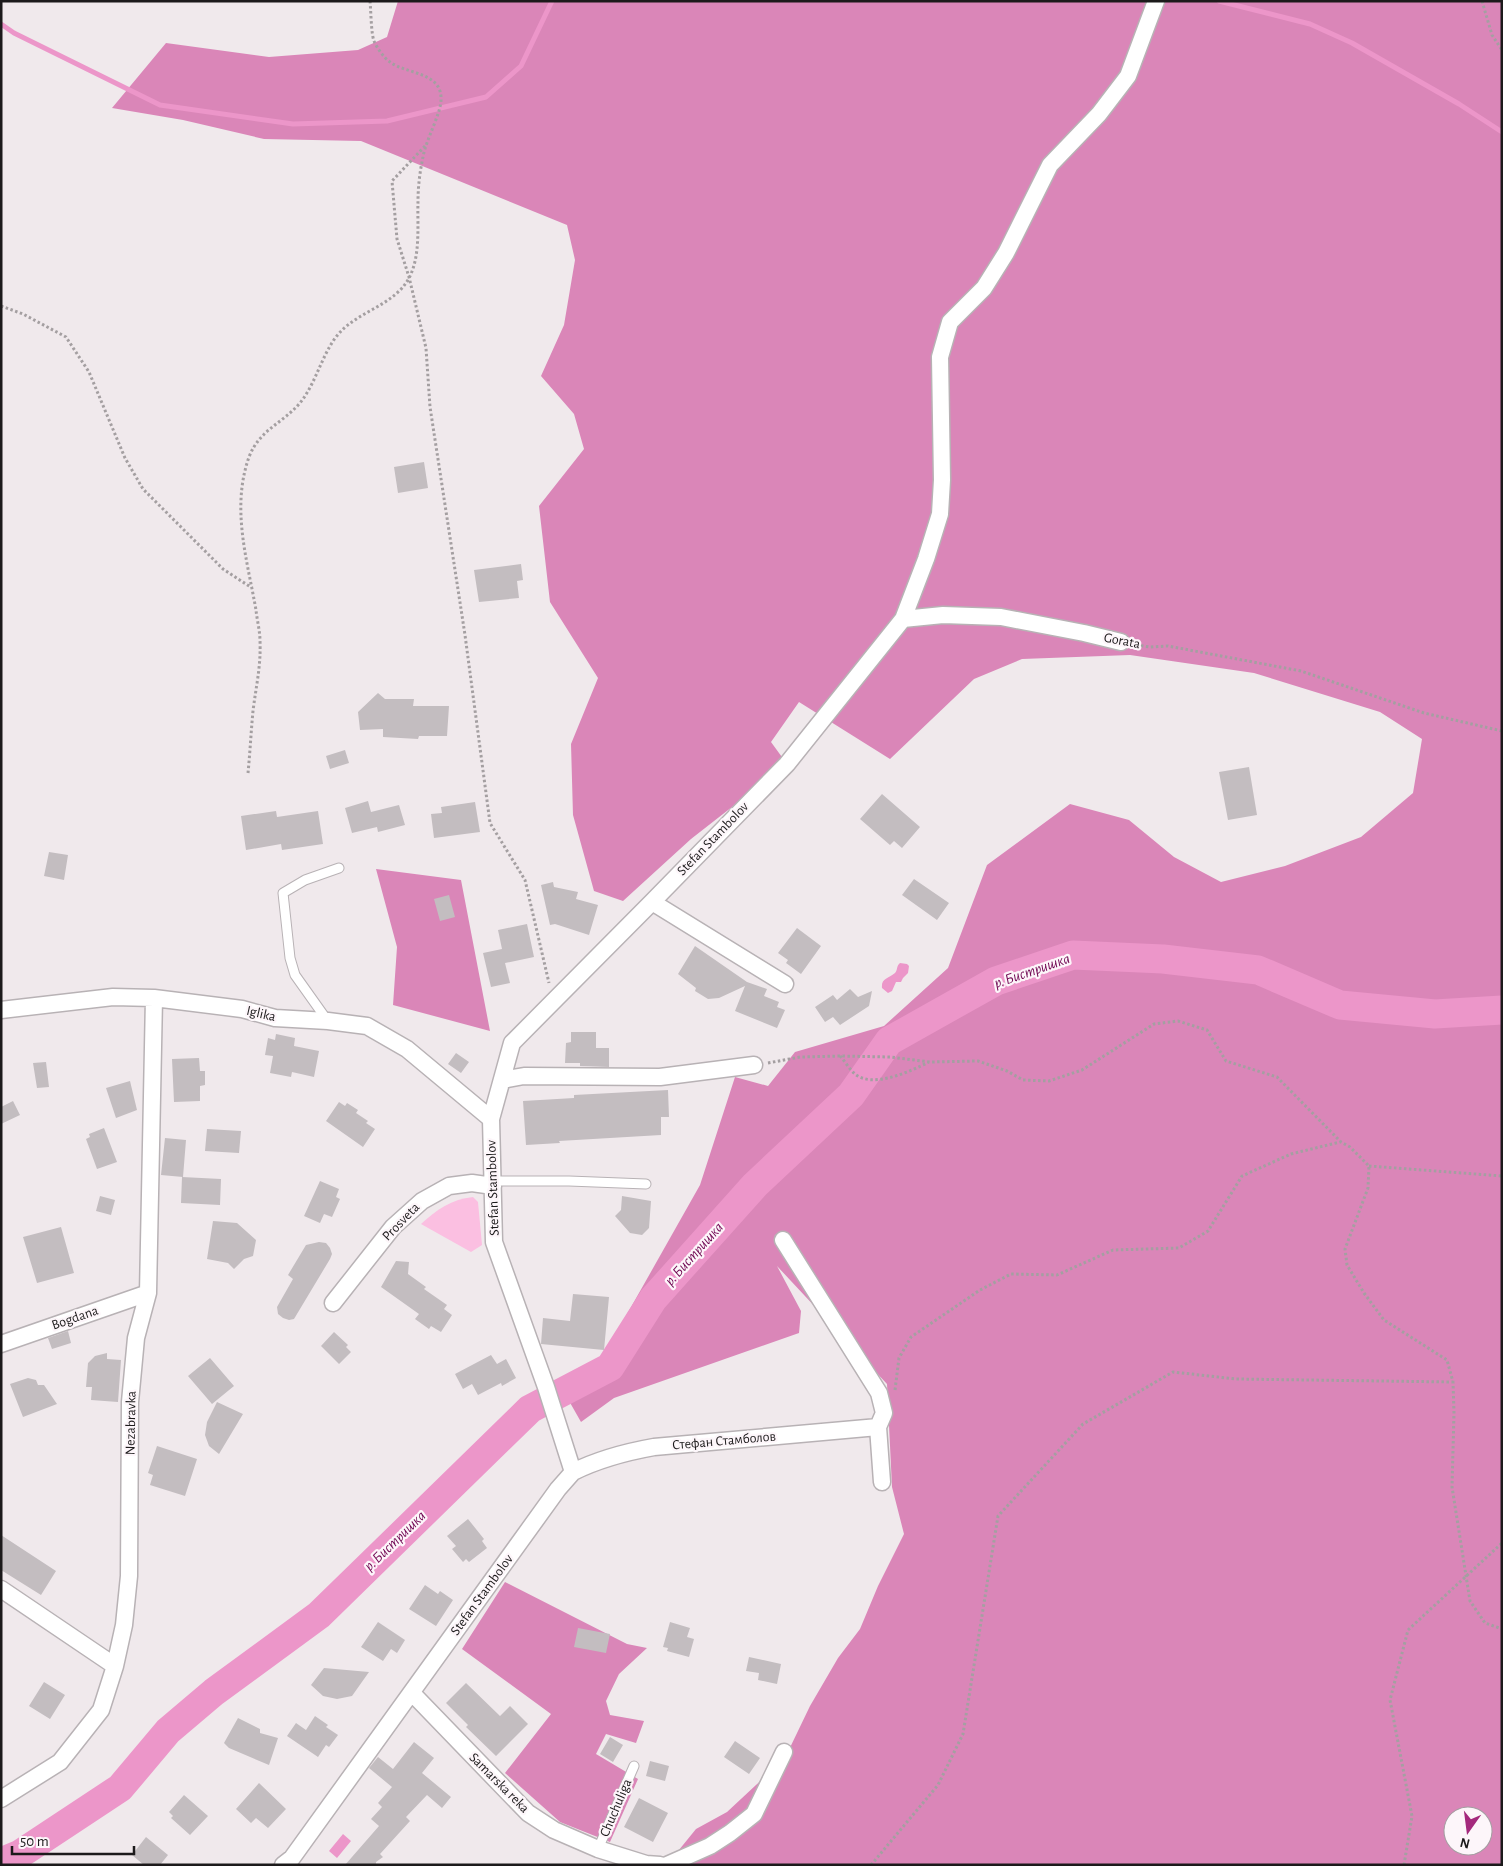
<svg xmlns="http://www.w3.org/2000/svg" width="1503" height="1866" font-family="'Alegreya Sans',sans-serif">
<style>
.green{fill:#fbbfe1}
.forest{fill:#da86b8;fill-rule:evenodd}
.water{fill:#ec96c9}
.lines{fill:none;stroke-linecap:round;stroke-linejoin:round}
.stream{stroke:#ec96c9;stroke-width:5}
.river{stroke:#ec96c9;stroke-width:29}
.building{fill:#c3bdc0}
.service-casing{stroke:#b8b2b5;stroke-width:11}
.minor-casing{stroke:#b8b2b5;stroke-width:19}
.path{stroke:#a49fa1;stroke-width:3;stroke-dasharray:2.5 2.5;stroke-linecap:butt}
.service{stroke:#fff;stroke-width:9}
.minor{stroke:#fff;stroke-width:16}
.labels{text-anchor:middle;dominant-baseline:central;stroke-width:4.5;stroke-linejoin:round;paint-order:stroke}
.street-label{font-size:14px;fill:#1c1a1b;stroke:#fdf6fa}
.water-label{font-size:15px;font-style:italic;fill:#6f0551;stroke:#fdf6fa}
</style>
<rect width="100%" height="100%" fill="#f0e9ec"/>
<path class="green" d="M473,1197L478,1202L482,1245L471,1252L421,1224C436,1210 452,1199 473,1197Z"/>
<path class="forest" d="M398,1H1502V1865H670V1861L696,1829L727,1812L785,1758L810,1706L838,1658L860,1629L878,1586L904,1534L892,1487L887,1384L777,1266L801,1311L799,1333L614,1398L581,1422L560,1385L602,1365L626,1316L700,1185L735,1077L768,1086L795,1052L884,1026L948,968L987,865L1070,804L1129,820L1174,857L1221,882L1285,866L1361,837L1413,793L1422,739L1380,712L1254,673L1130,655L1022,659L974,679L890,759L799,702L771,742L787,764L691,839L623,901L594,891L573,815L571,744L598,678L550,602L539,506L584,449L574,414L541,376L564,325L575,260L567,225L361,141L264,139L183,120L112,108L166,43L269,57L358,50L387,37ZM1453,1816H1483V1846H1453Z
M376,869L461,880L490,1031L393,1005L397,947Z
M505,1582L627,1644L647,1648L619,1674L606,1701L610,1715L644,1721L636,1743L606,1734L596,1754L638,1779L610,1842L560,1822L505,1773L551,1714L462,1649Z"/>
<path class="water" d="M900,963L907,964L909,966L908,973L903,978L901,982H896L892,991L888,993L882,988C881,978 888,979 895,973C898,970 896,966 900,963Z
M343,1834L351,1841L337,1858L329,1851Z"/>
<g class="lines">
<path class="stream" d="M1219,1L1310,24L1352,43L1459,104L1502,132
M1,24L14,33L160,105L293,124L387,121L486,97L521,66L552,1"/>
<path class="river" d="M1,1862L20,1854L120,1788L168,1731L214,1692L319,1615L530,1409L610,1367L653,1299L755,1185L851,1095L889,1041L996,981L1073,955L1163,959L1258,970L1340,1005L1435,1014L1502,1010"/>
</g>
<path class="building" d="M424,462L428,488L398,493L394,467Z
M521,564L523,580L517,581L519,598L479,602L474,570Z
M378,693L385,699H414L413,706H449L447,736H419L418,739L383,737V729L360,730L358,712Z
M345,750L349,763L330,769L326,756Z
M1249,767L1257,815L1228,820L1219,772Z
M882,794L920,827L902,848L894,841L890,845L860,819Z
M368,801L371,812L399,805L405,825L378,832L377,827L352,833L345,808Z
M475,802L480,832L434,838L431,814L442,813L441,807Z
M276,811L277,817L318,811L323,844L282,850L281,844L246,850L241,816Z
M49,852L68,855L64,880L44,876Z
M914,879L949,903L937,920L902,895Z
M553,882L554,887L578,892L576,899L598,905L589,935L555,924L550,925L541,885Z
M449,895L455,917L440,921L434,899Z
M527,924L534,957L505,963L510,983L491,987L483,953L502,949L498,930Z
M797,928L821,946L801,974L786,963L788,960L778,953Z
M695,946L747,982L767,989L764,996L779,1002L777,1007L785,1010L777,1028L735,1011L745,986L719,998L708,999L695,991L696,988L678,974Z
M850,989L858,997L872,991L869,1006L840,1025L833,1017L825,1022L815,1007L833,995L837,1000Z
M571,1032H596V1048H609V1067L580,1066V1063H565L566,1043L571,1042Z
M276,1034L295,1038L294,1046L319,1051L314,1077L292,1072L291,1077L270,1073L273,1056L265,1055L268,1038L275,1040Z
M456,1053L469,1062L461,1073L448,1064Z
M199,1058L200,1071H205V1085L200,1086V1101L174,1102L172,1059Z
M46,1062L49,1087L37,1088L33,1063Z
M130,1081L137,1110L116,1118L106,1088Z
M668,1090L669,1117H661V1135L559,1141L560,1143L526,1145L523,1101L574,1098V1095Z
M13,1101L20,1115L1,1124V1107Z
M339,1102L345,1106L347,1103L358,1110L356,1113L368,1121L366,1123L375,1129L363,1147L326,1121Z
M104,1128L117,1162L97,1169L86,1139L90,1137L89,1134Z
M207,1129L241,1131L239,1153L205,1151Z
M165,1138L186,1140L183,1177L161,1175Z
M182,1177L221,1179L220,1205L181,1203Z
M320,1181L339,1189L336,1197L340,1199L332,1217L324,1214L320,1223L304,1216Z
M100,1196L115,1200L111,1215L96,1211Z
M622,1196L651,1201L649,1228L642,1235L630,1233L615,1216L621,1210Z
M213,1221L237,1223L256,1240L253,1256L244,1259L234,1269L228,1263L207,1259Z
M61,1227L74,1273L37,1283L23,1237Z
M319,1242L326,1243L330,1248L332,1254L330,1259L294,1319L289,1320L283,1318L278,1314L277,1307L293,1279L288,1275L306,1245Z
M396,1261L409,1262L408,1274L426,1287L424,1289L447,1305L444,1309L452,1315L441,1332L431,1326L429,1329L415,1319L419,1314L381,1287Z
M573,1294L609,1297L604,1350L541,1344L543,1318L570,1321Z
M68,1331L71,1343L52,1349L48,1338Z
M334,1332L348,1345L346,1347L351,1352L339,1364L321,1346Z
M107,1353V1359L121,1360L118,1402L91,1400L92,1387H86L88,1363L95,1356Z
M491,1355L497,1364L506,1359L516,1378L502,1386L501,1383L478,1395L472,1384L463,1389L455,1374Z
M210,1358L234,1386L212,1404L188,1376Z
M28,1378L36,1380L38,1385H44L57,1404L23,1417L10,1384Z
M217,1402L243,1414L219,1454L209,1446L205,1435L207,1422Z
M157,1446L197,1459L185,1496L150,1485L153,1475L148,1473Z
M468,1519L484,1539L482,1541L487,1548L469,1562L466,1559L463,1562L452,1549L456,1546L447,1536Z
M1,1535L56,1571L41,1595L1,1570Z
M425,1585L438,1594L440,1591L453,1600L436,1626L409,1609Z
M378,1622L405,1640L397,1653L391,1649L383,1661L361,1647Z
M670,1622L690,1628L687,1637L694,1639L689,1657L667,1651L668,1648L663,1647Z
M578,1628L610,1634L606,1653L574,1647Z
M749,1657L781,1664L777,1684L758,1680L759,1673L746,1671Z
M324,1668L369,1672L352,1696L337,1699L323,1696L311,1685Z
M44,1682L65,1695L50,1719L29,1706Z
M466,1683L500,1716L510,1706L528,1724L496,1756L466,1727L468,1725L446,1703Z
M315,1716L328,1725L326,1727L338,1735L329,1747L326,1745L318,1757L287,1736L296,1723L306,1730Z
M238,1718L260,1729V1733L278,1738L269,1765L229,1748L224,1743Z
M610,1737L623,1745L613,1762L600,1754Z
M735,1741L760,1758L749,1774L724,1757Z
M414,1742L434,1758L422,1773L451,1797L442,1808L427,1795L406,1817L410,1821L380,1854L383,1857L376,1862V1865H345L379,1826L371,1819L382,1807L378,1803L392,1787L369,1768L378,1757L393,1769Z
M650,1761L669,1766L665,1781L646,1776Z
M259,1783L286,1809L268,1828L256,1818L251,1823L236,1809Z
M184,1795L208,1816L190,1835L171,1818L173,1816L169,1812Z
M639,1798L668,1813L653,1842L624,1827Z
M146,1837L168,1855L160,1865H144L132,1855Z"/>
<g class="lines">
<defs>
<path id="service" d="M327,1020L295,975L290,958L283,893L305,880L339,868
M493,1181H569L646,1184
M598,1849L634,1766"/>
<path id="minor" d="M903,619L943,615L1001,617L1084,633L1121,642
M652,902L785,984
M1,1010L113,997L154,998L242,1009L275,1018L328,1021L367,1026L407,1049L491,1119
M502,1080L524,1076L660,1077L754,1065
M783,1240L879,1393L884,1413L878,1427L882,1482
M333,1303L393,1227L422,1201L449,1186L472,1183L493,1186
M1,1344L148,1293
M573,1472C599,1459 626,1452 654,1447L878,1427
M1,1589L115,1666
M412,1693L528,1813L554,1830L598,1849L646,1864L660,1865
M1,1799L60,1762L101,1710L115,1666L124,1625L129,1576L130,1402L136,1338L148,1293L154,998
M283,1865L292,1858L558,1489L573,1472L546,1387L494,1242L491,1119L512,1043L652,902L787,764L903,619L926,559L940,514L942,480L940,357L950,322L984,288L1006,253L1050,165L1099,114L1128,76L1156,1
M667,1865L710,1846L730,1833L754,1814L784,1752"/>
</defs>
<use href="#service" class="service-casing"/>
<use href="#minor" class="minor-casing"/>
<path class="path" d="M1482,1L1492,35L1502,50
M425,146L392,181L397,239L409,277L426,348L430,407L465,635L490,823L525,880L549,983
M1,306L23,314L66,337L89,372L125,458L143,489L223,569L252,588
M1136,645L1150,647L1168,646L1301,671L1424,713L1502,731
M248,773C250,753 251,732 253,711C256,686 261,667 260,641C260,631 257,620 256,610C247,559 231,508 249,457C260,429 282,424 300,403C316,383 321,357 336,337C352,316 378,310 397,293C423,271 417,231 418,201C418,186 420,171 423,157C426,139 442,112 441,98C441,72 406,74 390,62C384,58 377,48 374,41C371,33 371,11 370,1
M840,1056C845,1061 849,1069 855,1074C873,1089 911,1071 929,1062
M768,1063L800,1057L840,1056L890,1057L930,1062L978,1061L1007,1071L1023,1080L1049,1081L1082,1070L1154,1024L1178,1021L1207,1030L1226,1061L1277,1077L1341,1142L1350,1147L1369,1166L1368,1188L1345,1249L1347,1265L1364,1293L1384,1320L1447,1360L1453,1382L1454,1413L1452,1487L1470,1601L1485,1623L1502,1629
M1369,1166L1502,1176
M895,1390L899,1358L911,1337L980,1290L1011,1274L1057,1275L1113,1250L1179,1248L1208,1231L1242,1176L1291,1154L1340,1142
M871,1865L938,1785L963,1734L998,1516L1083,1424L1173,1372L1236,1379L1453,1382
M1404,1865L1412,1816L1390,1700L1408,1630L1502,1543"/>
<use href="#service" class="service"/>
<use href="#minor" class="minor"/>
</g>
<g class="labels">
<g class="street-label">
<text transform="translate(1122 641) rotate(11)">Gorata</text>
<text transform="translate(713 839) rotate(-46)">Stefan Stambolov</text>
<text transform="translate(261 1014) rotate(13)">Iglika</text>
<text transform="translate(493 1188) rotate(-92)">Stefan Stambolov</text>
<text transform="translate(401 1222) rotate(-46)">Prosveta</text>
<text transform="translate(75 1318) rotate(-19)">Bogdana</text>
<text transform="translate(131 1423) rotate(-89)">Nezabravka</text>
<text transform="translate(724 1441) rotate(-5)">Стефан Стамболов</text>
<text transform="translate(482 1595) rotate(-54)">Stefan Stambolov</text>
<text transform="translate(499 1783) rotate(45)">Samarska reka</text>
<text transform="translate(616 1808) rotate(-67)">Chuchuliga</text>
</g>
<g class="water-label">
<text transform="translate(1032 971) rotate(-19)">р. Бистришка</text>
<text transform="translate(694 1254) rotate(-48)">р. Бистришка</text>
<text transform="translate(395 1541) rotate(-44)">р. Бистришка</text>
</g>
</g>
<rect width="1503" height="1866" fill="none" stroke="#1c1a1b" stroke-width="5"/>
<g transform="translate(1468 1831) rotate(194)"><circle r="24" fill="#fdf6fa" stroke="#a39ea1"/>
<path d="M0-4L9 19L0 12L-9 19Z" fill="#a4297d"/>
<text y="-8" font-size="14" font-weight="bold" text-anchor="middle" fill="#1c1a1b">N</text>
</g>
<path d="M12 1846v8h122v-8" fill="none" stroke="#1c1a1b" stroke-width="2.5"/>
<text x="20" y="1846" font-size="15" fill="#1c1a1b" stroke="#fdf6fa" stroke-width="4" paint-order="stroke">50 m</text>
</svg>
